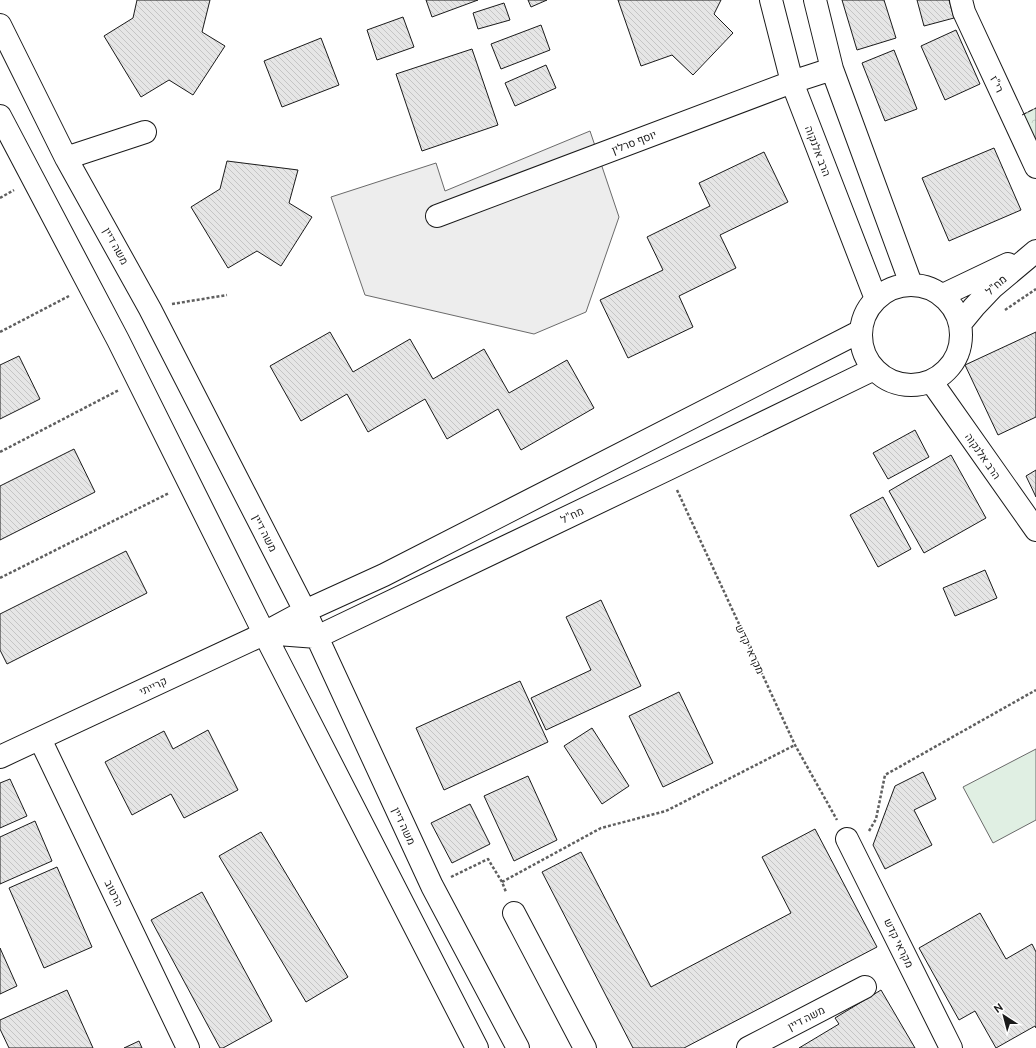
<svg xmlns="http://www.w3.org/2000/svg" width="1036" height="1048" font-family="Ubuntu,Heebo,sans-serif">
<style>
.park{fill:url(#park-crowns);stroke:#6a6a6a}
.garden{fill:#e0efe3;stroke:#6a6a6a}
.parking{fill:#ededed;stroke:#6a6a6a}
.building{fill:url(#building-back-hatch);stroke:#1a1a1a}
.lines{fill:none;stroke-linecap:round;stroke-linejoin:round}
.minor-casing{stroke:#1a1a1a;stroke-width:24}
.path{stroke:#5f5f5f;stroke-width:2.5;stroke-dasharray:3 2;stroke-linecap:butt}
.minor{stroke:#fff;stroke-width:22}
.fence{stroke:#1a1a1a;stroke-width:1;stroke-dasharray:5 2;stroke-linecap:butt}
.labels{text-anchor:middle;dominant-baseline:central;stroke-width:3;stroke-linejoin:round;paint-order:stroke}
.street-label{font-size:11px;fill:#1a1a1a;stroke:#fff}
</style>
<defs>
<pattern id="park-crowns" width="20" height="18" patternUnits="userSpaceOnUse"><rect width="20" height="18" fill="#e0efe3"/><path d="M2 6a3 3 0 1 1 6 0M12 15a3 3 0 1 1 6 0" fill="none" stroke="#c0ccc2"/></pattern>
<pattern id="building-back-hatch" width="6" height="6" patternUnits="userSpaceOnUse"><rect width="6" height="6" fill="#e6e6e6"/><path d="M-1 5l2 2M0 0l6 6M5-1l2 2" fill="none" stroke="#c5c5c5"/></pattern>
</defs>
<rect width="100%" height="100%" fill="#fff"/>
<path class="park" d="M1036,108V148L1022,115Z"/>
<path class="garden" d="M1036,749V820L993,843L963,787Z"/>
<path class="parking" d="M590,131L619,217L586,312L534,334L365,295L331,197L436,163L445,191Z"/>
<path class="building" d="M137,0H210L202,32L225,46L193,95L169,80L141,97L104,36L133,18Z
M426,0H478L432,17Z
M528,0H547L531,7Z
M618,0H721L714,14L733,33L693,75L672,55L641,66Z
M842,0H884L896,38L857,50Z
M917,0H949L954,18L924,26Z
M504,3L510,20L478,29L473,13Z
M403,17L414,47L377,60L367,30Z
M541,25L550,50L501,69L491,44Z
M956,30L980,84L945,100L921,46Z
M321,38L339,85L282,107L264,61Z
M472,49L498,125L422,151L396,74Z
M894,50L917,109L885,121L862,63Z
M546,65L556,88L515,106L505,83Z
M994,148L1021,210L949,241L922,178Z
M764,152L788,202L720,235L736,268L679,296L693,327L628,358L600,300L663,270L647,237L710,206L699,183Z
M227,161L298,170L289,203L312,217L281,266L257,251L228,268L191,207L220,189Z
M330,332L353,372L410,339L433,379L484,349L509,393L567,360L594,408L521,450L498,409L447,439L425,399L368,432L347,394L301,421L270,366Z
M1036,332V417L998,435L965,365Z
M19,356L40,399L0,419V365Z
M915,430L929,457L888,479L873,453Z
M74,449L95,492L0,540V486Z
M951,455L986,518L924,553L889,491Z
M1036,470V497L1026,476Z
M883,497L911,549L878,567L850,515Z
M126,551L147,593L7,664L0,650V614Z
M985,570L997,598L955,616L943,588Z
M601,600L641,686L546,730L531,698L591,670L566,617Z
M520,681L548,742L444,790L416,728Z
M679,692L713,763L663,787L629,716Z
M592,728L629,786L602,804L564,746Z
M208,730L238,790L184,818L171,794L132,815L105,762L164,731L173,749Z
M923,772L936,799L914,810L932,845L885,869L873,845L895,786Z
M528,776L557,840L514,861L484,796Z
M10,779L27,816L0,828V783Z
M470,804L490,844L452,863L431,823Z
M35,821L52,861L0,884V837Z
M815,829L877,947L684,1048H633L542,872L581,852L651,987L791,913L762,857Z
M261,832L348,977L306,1002L219,856Z
M57,867L92,947L44,968L9,888Z
M202,892L272,1021L223,1048H220L151,920Z
M980,913L1006,959L1032,944L1036,952V1028L1035,1026L996,1048L975,1011L959,1020L919,948Z
M0,948L17,986L0,994Z
M67,990L93,1048H9L0,1029V1020Z
M881,990L915,1048H799L839,1024L835,1018Z
M139,1041L142,1048H124Z"/>
<g class="lines">
<defs>
<path id="minor" d="M771,0L792,82L876,299
M815,0L832,69L911,284
M961,0L964,12L1036,167
M0,25L66,158L150,309L305,611L432,886L518,1048
M0,116L118,340L264,633L477,1048
M66,158L145,132
M437,216L792,82L832,69
M861 335a50 50 0 1 1 100 0a50 50 0 1 1-100 0Z
M943,295L1008,264
M960,324L974,307L993,287L1036,251
M931,381L1036,530
M264,633L317,637L668,469L874,369
M40,739L188,1048
M0,757L253,639L305,611L384,575L861,331
M847,839L951,1048
M514,913L585,1048
M748,1048L865,987"/>
</defs>
<use href="#minor" class="minor-casing"/>
<path class="path" d="M0,198L14,190
M172,304L227,295
M1005,310L1036,289
M0,332L69,296
M955,375C963,364 968,358 970,344
M886,389L904,394H914
M0,452L119,390
M677,490L795,745L837,820
M0,578L169,493
M869,831L876,819L885,775L1036,690
M451,877L488,859L502,882L506,892
M502,882L601,828L666,811L795,745"/>
<use href="#minor" class="minor"/>
<path class="fence" d="M1022,115L1036,108"/>
</g>
<g class="labels">
<g class="street-label">
<text transform="translate(997 84) rotate(65)">רי"ז</text>
<text transform="translate(634 142) rotate(-21)">יוסף סרלין</text>
<text transform="translate(818 151) rotate(69)">הרב אלנקוה</text>
<text transform="translate(116 246) rotate(61)">משה דיין</text>
<text transform="translate(996 285) rotate(-42)">מח"ל</text>
<text transform="translate(983 456) rotate(55)">הרב אלנקוה</text>
<text transform="translate(572 515) rotate(-26)">מח"ל</text>
<text transform="translate(265 533) rotate(63)">משה דיין</text>
<text transform="translate(750 649) rotate(65)">מקראי קדש</text>
<text transform="translate(153 686) rotate(-25)">קרייתי</text>
<text transform="translate(404 826) rotate(65)">משה דיין</text>
<text transform="translate(114 893) rotate(64)">הרטוב</text>
<text transform="translate(899 943) rotate(64)">מקראי קדש</text>
<text transform="translate(806 1018) rotate(-27)">משה דיין</text>
</g>
</g>
<g transform="translate(1004 1016) rotate(324)" stroke="#ffffff" stroke-width="3" paint-order="stroke">
<path d="M0-3L7 15L0 10L-7 15Z" fill="#1a1a1a"/>
<text y="-6" font-size="11" font-weight="bold" text-anchor="middle" fill="#1a1a1a">N</text>
</g>
</svg>
